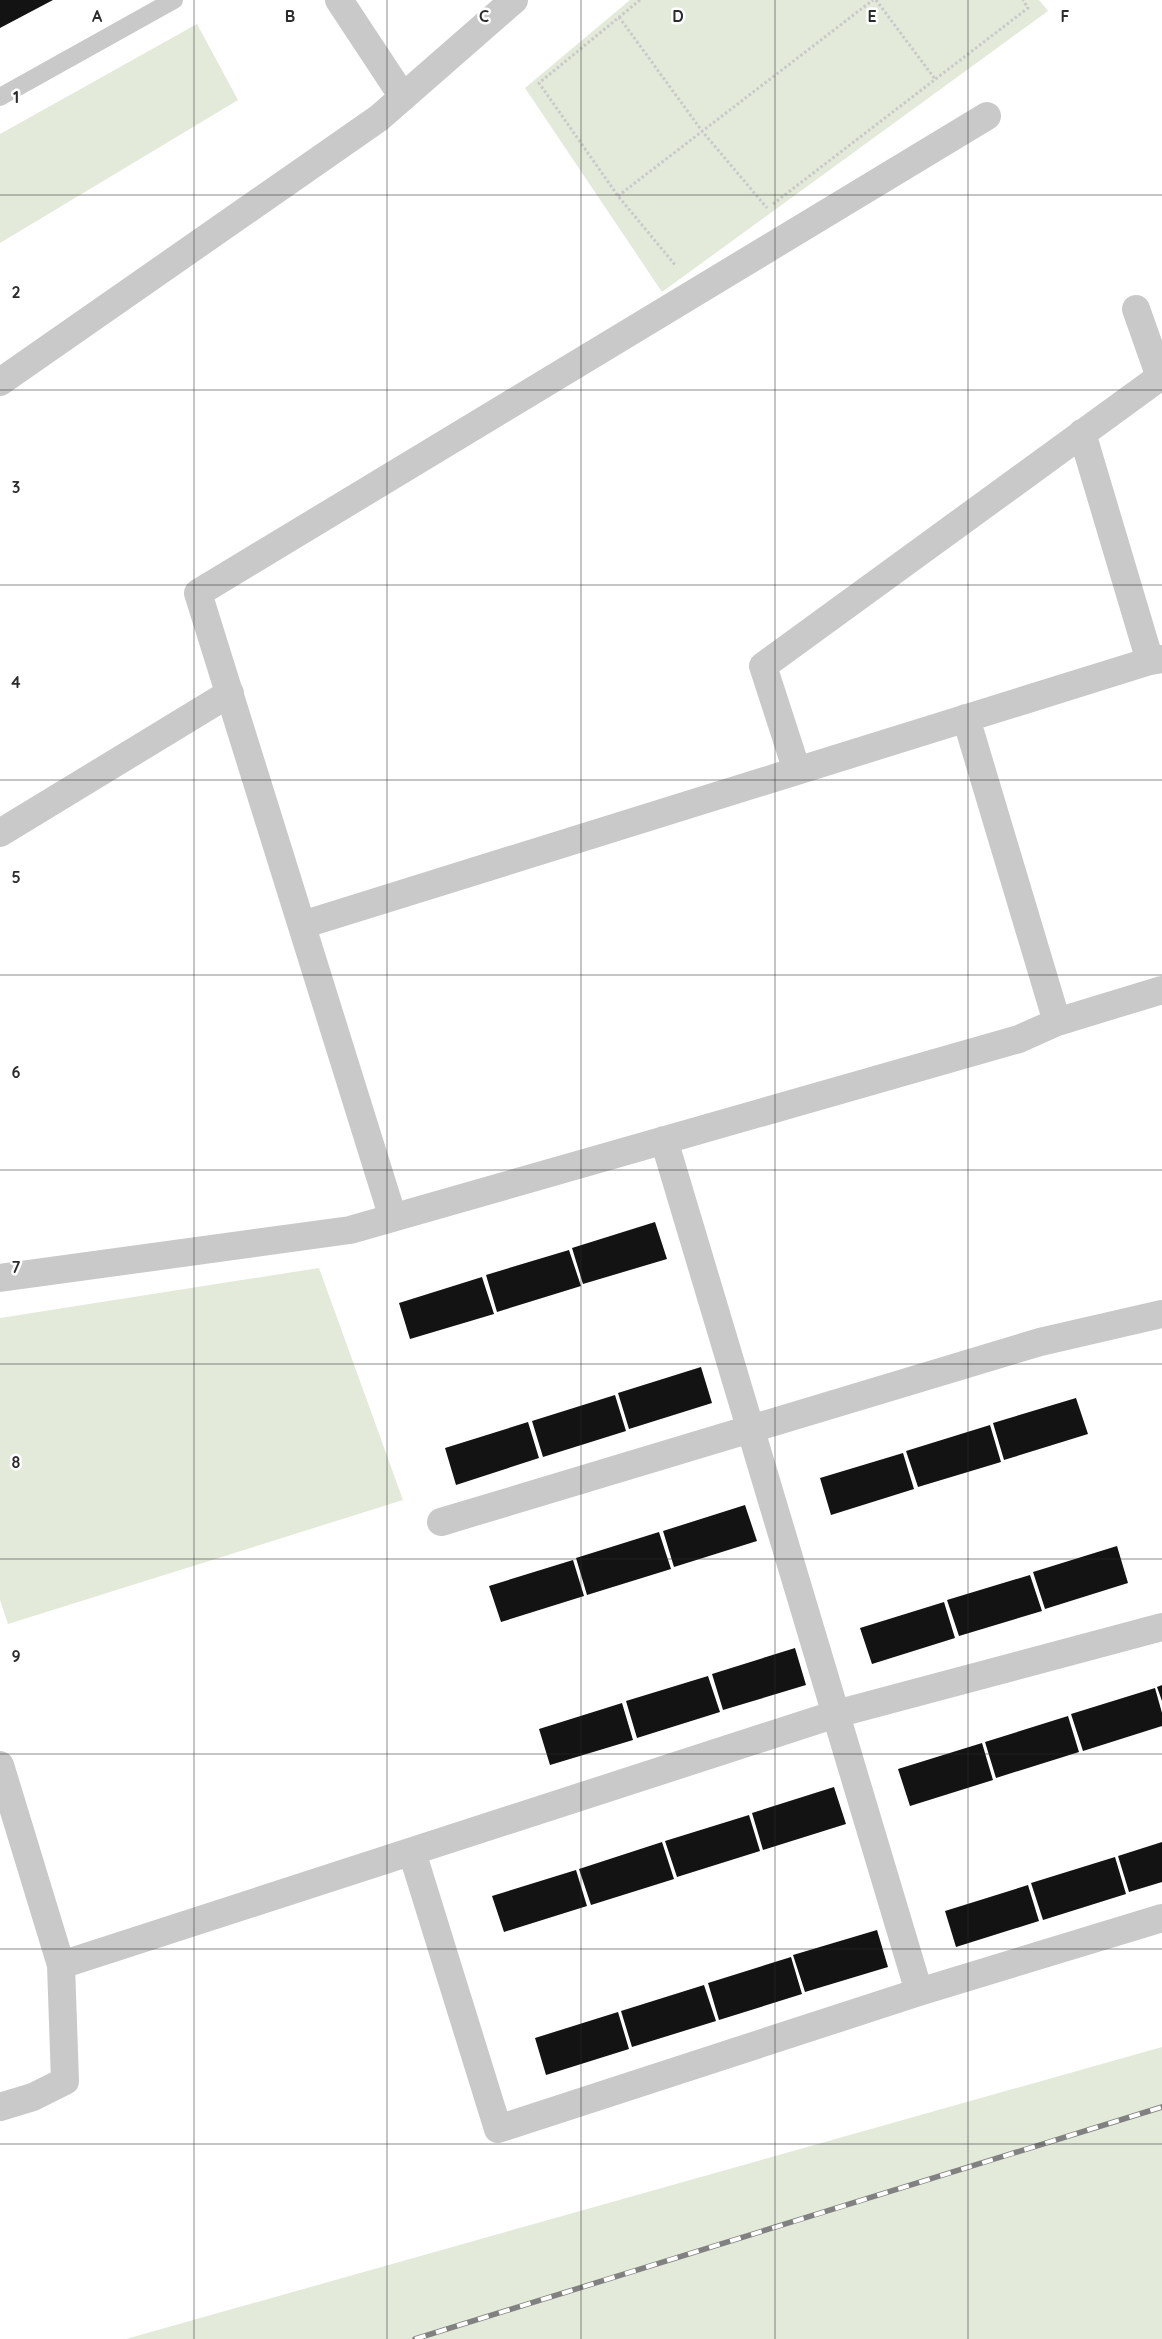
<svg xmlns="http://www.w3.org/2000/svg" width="1162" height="2339" font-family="Quicksand,sans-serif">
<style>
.green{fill:#e3ead9}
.building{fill:#131313}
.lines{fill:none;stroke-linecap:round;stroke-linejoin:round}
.path{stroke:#c9c9c9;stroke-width:3;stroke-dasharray:2.5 2.5;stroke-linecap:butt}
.service{stroke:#c9c9c9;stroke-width:18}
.minor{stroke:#c9c9c9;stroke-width:28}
.tertiary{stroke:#c9c9c9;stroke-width:28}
.rail-casing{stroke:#818181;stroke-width:5.5}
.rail{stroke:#fff;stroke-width:4;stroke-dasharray:11;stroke-linecap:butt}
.grid{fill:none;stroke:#2c2c2c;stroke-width:1;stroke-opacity:0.55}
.grid-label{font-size:16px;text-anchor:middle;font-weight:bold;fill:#2c2c2c;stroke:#fff;stroke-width:5;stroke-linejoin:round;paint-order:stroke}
</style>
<rect width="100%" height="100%" fill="#fff"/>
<path class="green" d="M630,0H1039L1048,11L662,292L525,88Z
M197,24L238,100L0,243V134Z
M319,1268L403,1500L8,1624L0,1600V1318Z
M1162,2047V2339H126Z"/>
<path class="building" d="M0,0H53L0,28Z
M655,1222L667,1259L583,1284L572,1248Z
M569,1250L581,1286L497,1312L486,1275Z
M482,1277L494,1314L410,1339L399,1303Z
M701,1367L712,1403L629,1429L618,1393Z
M615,1395L626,1431L543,1457L532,1421Z
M1076,1398L1088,1434L1004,1460L993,1423Z
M528,1422L539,1458L456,1485L445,1448Z
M990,1425L1001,1462L918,1487L906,1451Z
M903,1453L914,1489L831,1515L820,1478Z
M745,1505L757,1541L674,1567L663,1531Z
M659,1532L671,1569L587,1595L576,1558Z
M1117,1546L1128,1583L1045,1609L1033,1572Z
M573,1560L584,1596L501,1622L489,1586Z
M1030,1575L1042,1611L959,1636L947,1600Z
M944,1602L955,1638L872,1664L860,1628Z
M795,1648L806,1685L723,1710L712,1674Z
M708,1676L720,1712L637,1738L626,1701Z
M1162,1685V1701L1157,1687Z
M1155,1688L1162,1713V1726L1083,1751L1071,1714Z
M622,1703L633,1740L550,1765L539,1729Z
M1068,1716L1079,1752L996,1778L985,1742Z
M982,1743L993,1780L910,1806L898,1769Z
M834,1787L846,1824L763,1850L752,1813Z
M749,1815L760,1851L677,1877L665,1841Z
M662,1842L674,1879L591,1905L579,1869Z
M1162,1842V1882L1129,1892L1118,1856Z
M1115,1857L1126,1894L1043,1920L1031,1883Z
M576,1870L587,1906L504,1932L492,1896Z
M1028,1885L1039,1921L956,1947L945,1911Z
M877,1930L888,1967L805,1992L793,1955Z
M791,1957L802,1994L719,2020L708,1983Z
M704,1985L716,2021L632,2047L621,2011Z
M618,2012L629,2049L546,2075L535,2038Z"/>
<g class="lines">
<path class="path" d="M640,0L539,83L618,196L676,266
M876,0L935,79
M619,17L702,131L767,208
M618,196L873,0
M773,204L1028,8L1023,0"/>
<path class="service" d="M0,97L174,0"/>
<path class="minor" d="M339,0L403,97
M1082,433L1150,661
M966,718L1057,1022
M797,771L763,666L1160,377L1136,309
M0,833L230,693
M302,925L1150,661L1162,659
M664,1140L919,1992
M393,1218L198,593L987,116
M0,1278L350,1230L1019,1039L1057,1022L1162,990
M441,1522L1040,1342L1162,1314
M0,1765L61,1965L65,2081L33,2097L0,2107
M412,1852L498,2129L919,1992L1162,1918
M61,1965L836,1714L1162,1627"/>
<path class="tertiary" d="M0,382L379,118L514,0"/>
<defs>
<path id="rail" d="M415,2339L1162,2107"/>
</defs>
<use href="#rail" class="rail-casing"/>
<use href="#rail" class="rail"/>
</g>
<path class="grid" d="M194,0V2339M387,0V2339M581,0V2339M775,0V2339M968,0V2339M0,195H1162M0,390H1162M0,585H1162M0,780H1162M0,975H1162M0,1170H1162M0,1364H1162M0,1559H1162M0,1754H1162M0,1949H1162M0,2144H1162"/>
<g class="grid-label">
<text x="97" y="22">A</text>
<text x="290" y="22">B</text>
<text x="484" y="22">C</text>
<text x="678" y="22">D</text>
<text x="872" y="22">E</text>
<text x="1065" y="22">F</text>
<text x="16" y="103">1</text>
<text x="16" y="298">2</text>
<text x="16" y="493">3</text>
<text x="16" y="688">4</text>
<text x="16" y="883">5</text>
<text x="16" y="1078">6</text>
<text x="16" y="1273">7</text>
<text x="16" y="1468">8</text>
<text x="16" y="1662">9</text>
</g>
</svg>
